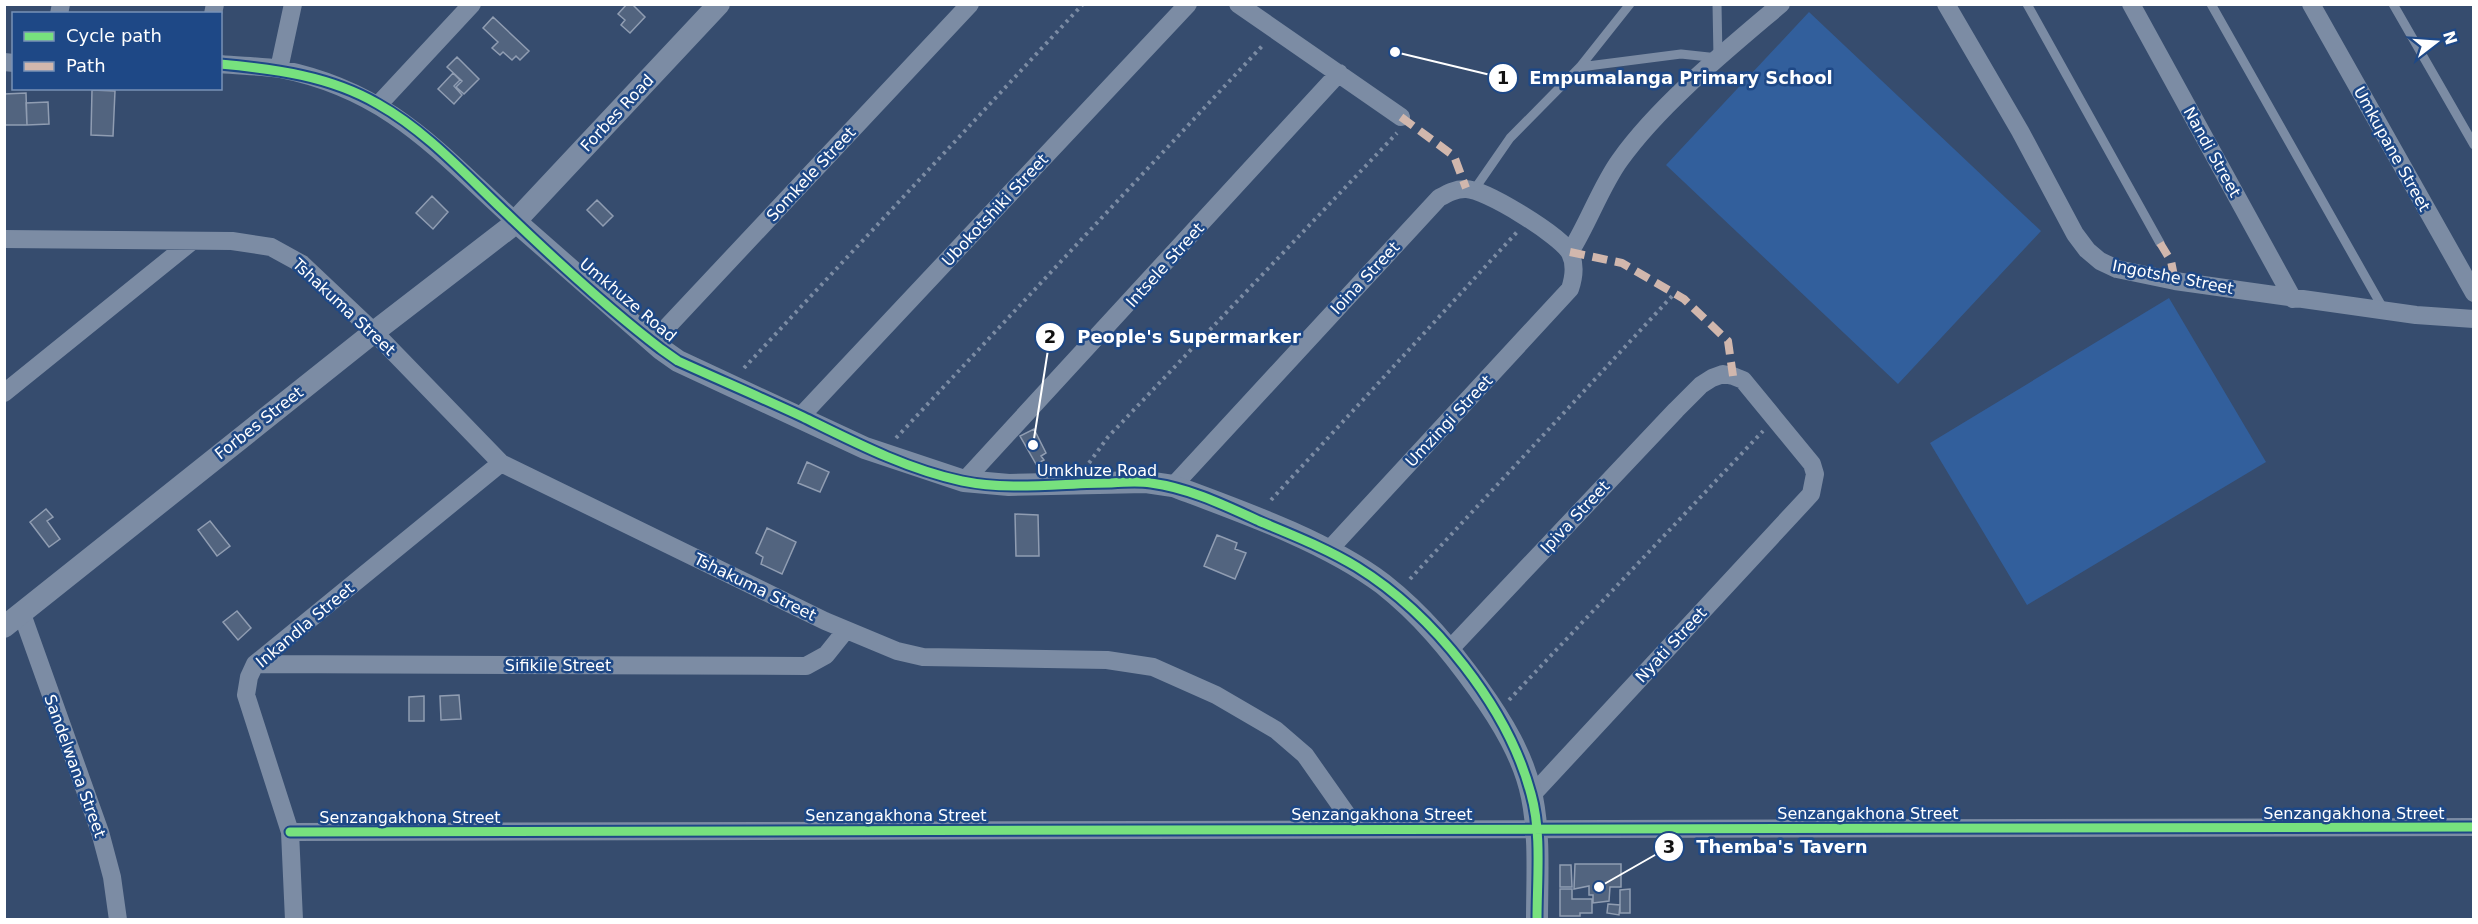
<svg xmlns="http://www.w3.org/2000/svg" width="2478" height="924" font-family="'DejaVu Sans',sans-serif">
<style>
.grass{fill:#325f9c}
.building{fill:#52647f;stroke:#909db2;stroke-width:1.5}
.lines{fill:none;stroke-linecap:round;stroke-linejoin:round}
.path{stroke:#7c8ca4;stroke-width:4;stroke-dasharray:3 4.5;stroke-linecap:butt}
.service{stroke:#7c8ca4;stroke-width:9}
.minor{stroke:#7c8ca4;stroke-width:18}
.tertiary{stroke:#7c8ca4;stroke-width:22}
.quiet{stroke:#d1b7ad;stroke-width:8;stroke-dasharray:15 8;stroke-linecap:butt}
.cycleway-casing{stroke:#1e4886;stroke-width:13}
.cycleway{stroke:#77e17e;stroke-width:9}
.labels{text-anchor:middle;dominant-baseline:central;stroke-width:5;stroke-linejoin:round;paint-order:stroke}
.street-label{font-size:16px;fill:#fff;stroke:#1e4886}
.leader{fill:none;stroke:#fff;stroke-width:2}
.callout-dot{fill:#fff;stroke:#1e4886;stroke-width:2}
.mark-label{font-size:18px;text-anchor:middle;font-weight:bold;fill:#111}
.callout-label{font-size:18px;text-anchor:middle;font-weight:bold;fill:#fff;stroke:#1e4886;stroke-width:5;stroke-linejoin:round;paint-order:stroke}
</style>
<rect width="100%" height="100%" fill="#364c6e"/>
<path class="grass" d="M1809,12L2041,231L1898,384L1666,165Z
M2169,298L2266,462L2027,605L1930,443Z"/>
<path class="building" d="M627,4H632L645,17L630,33L621,25L625,20L618,14Z
M493,17L529,51L520,60L516,56L512,60L503,52L500,55L492,48L498,42L483,28Z
M457,57L479,79L464,94L456,87L462,81L447,67Z
M453,73L460,80L454,86L462,95L454,104L438,89Z
M92,90L115,91L113,136L91,135Z
M26,93L27,125H4V94Z
M48,102L49,124L27,125L26,103Z
M432,196L448,212L433,229L416,213Z
M597,200L613,216L603,226L587,210Z
M1034,429L1046,453L1041,456L1044,460L1036,464L1020,436Z
M807,462L829,472L820,492L798,483Z
M46,509L53,517L47,521L60,539L49,547L30,522Z
M1015,514L1038,515L1039,556H1016Z
M210,521L230,546L217,556L198,530Z
M767,528L796,542L782,574L761,564L763,557L756,553Z
M1217,535L1237,543L1235,549L1246,553L1235,579L1204,566Z
M237,611L251,628L238,640L223,622Z
M459,695L461,719L441,720L440,696Z
M424,696V721H409V697Z
M1575,864H1621V887H1610L1609,901L1593,903V895H1589V886L1574,889Z
M1560,865H1571L1572,887H1560Z
M1560,889H1572V899H1592V913H1580V916H1560Z
M1630,889V913H1620V890Z
M1608,904L1620,905L1619,915L1607,913Z"/>
<g class="lines">
<path class="path" d="M744,368L1083,4
M896,438L1264,44
M1089,463L1108,437L1397,133
M1271,500L1517,232
M1410,579L1674,294
M1509,700L1763,431"/>
<path class="service" d="M2027,4L2160,243
M2211,4L2384,310
M2393,4L2474,145
M1580,67L1681,54L1718,58L1717,4
M1474,190L1510,138L1580,67L1630,4"/>
<path class="minor" d="M1238,4L1401,117
M1946,4L2020,131L2075,234L2087,250L2100,261L2117,269L2175,281L2416,315L2474,319
M2131,4L2293,299
M2311,4L2474,293
M59,14L61,4
M213,14L215,4
M4,62L14,63
M220,64C240,66 261,66 280,69C388,90 438,151 515,221
M279,69L293,4
M379,104L472,4
M4,239L232,241L271,247L302,264L374,332L501,463L825,621L897,651L923,657L1107,660L1153,667L1216,695L1276,730L1305,755L1357,829
M1570,252C1588,224 1601,186 1620,160C1660,104 1728,49 1781,4
M652,343L970,4
M4,393L191,242
M801,416L1188,4
M964,481L1339,73
M1173,486L1439,198C1448,193 1455,189 1465,189C1484,188 1561,236 1570,253C1576,265 1574,277 1570,289L1328,551
M22,614L100,832L112,877L118,920
M1450,649L1676,410L1701,385L1712,378L1723,374L1733,376L1743,380L1812,464L1815,474L1811,494L1532,795
M255,664L806,666L826,655L846,630
M290,832L2474,827
M294,920L290,832L246,695L249,677L255,664L501,463"/>
<path class="tertiary" d="M515,221L661,349L678,361L865,448L964,481L1009,485L1146,482L1173,486C1240,511 1326,541 1383,584C1421,614 1450,649 1478,688C1501,720 1524,757 1532,797C1540,837 1537,879 1537,920
M4,627L374,332L509,228L719,4"/>
<path class="quiet" d="M1401,117L1454,156L1466,188
M2160,243L2171,261L2175,281
M1570,252L1622,263L1684,299L1728,341L1733,376"/>
<defs>
<path id="cycleway" d="M220,64C275,69 330,76 378,104C426,131 464,173 503,210C552,257 607,308 661,349L678,361C720,380 762,398 803,417C854,442 906,469 962,481C1010,491 1063,483 1111,483C1124,482 1138,481 1151,483C1189,488 1224,505 1259,521C1292,535 1326,548 1357,567C1433,614 1508,707 1531,794C1542,833 1537,879 1537,920
M290,832L2474,827"/>
</defs>
<use href="#cycleway" class="cycleway-casing"/>
<use href="#cycleway" class="cycleway"/>
</g>
<g class="labels">
<g class="street-label">
<text transform="translate(617 113) rotate(-47)">Forbes Road</text>
<text transform="translate(2392 149) rotate(61)">Umkupane Street</text>
<text transform="translate(2212 152) rotate(61)">Nandi Street</text>
<text transform="translate(811 174) rotate(-47)">Somkele Street</text>
<text transform="translate(995 210) rotate(-47)">Ubokotshiki Street</text>
<text transform="translate(1165 265) rotate(-48)">Intsele Street</text>
<text transform="translate(2173 277) rotate(11)">Ingotshe Street</text>
<text transform="translate(1365 278) rotate(-47)">Ioina Street</text>
<text transform="translate(628 300) rotate(40)">Umkhuze Road</text>
<text transform="translate(344 307) rotate(43)">Tshakuma Street</text>
<text transform="translate(1449 421) rotate(-47)">Umzingi Street</text>
<text transform="translate(259 423) rotate(-38)">Forbes Street</text>
<text x="1097" y="470">Umkhuze Road</text>
<text transform="translate(1575 517) rotate(-47)">Ipiva Street</text>
<text transform="translate(755 587) rotate(26)">Tshakuma Street</text>
<text transform="translate(305 625) rotate(-40)">Inkandla Street</text>
<text transform="translate(1671 645) rotate(-47)">Nyati Street</text>
<text x="558" y="665">Sifikile Street</text>
<text transform="translate(75 766) rotate(70)">Sandelwana Street</text>
<text x="1868" y="813">Senzangakhona Street</text>
<text x="2354" y="813">Senzangakhona Street</text>
<text x="1382" y="814">Senzangakhona Street</text>
<text x="896" y="815">Senzangakhona Street</text>
<text x="410" y="817">Senzangakhona Street</text>
</g>
</g>
<path class="leader" d="M1395 52L1503 78M1033 445L1050 337M1599 887L1669 847"/>
<g class="callout-dot">
<circle cx="1395" cy="52" r="6"/>
<circle cx="1033" cy="445" r="6"/>
<circle cx="1599" cy="887" r="6"/>
<circle cx="1503" cy="78" r="15"/>
<circle cx="1050" cy="337" r="15"/>
<circle cx="1669" cy="847" r="15"/>
</g>
<g class="mark-label">
<text x="1503" y="84">1</text>
<text x="1050" y="343">2</text>
<text x="1669" y="853">3</text>
</g>
<g class="callout-label">
<text x="1681" y="84">Empumalanga Primary School</text>
<text x="1189" y="343">People's Supermarker</text>
<text x="1782" y="853">Themba's Tavern</text>
</g>
<rect width="2478" height="924" fill="none" stroke="#ffffff" stroke-width="12"/>
<rect x="12" y="12" width="210" height="78" fill="#1e4886" stroke="#7891b6" stroke-width="1.5"/>
<rect x="24" y="32" width="30" height="9" fill="#77e17e" stroke="#7891b6" stroke-width="1.5"/>
<text x="66" y="42" font-size="18" fill="#ffffff">Cycle path</text>
<rect x="24" y="62" width="30" height="9" fill="#d1b7ad" stroke="#7891b6" stroke-width="1.5"/>
<text x="66" y="72" font-size="18" fill="#ffffff">Path</text>
<g transform="translate(2436 42) rotate(73)" stroke="#1e4886" stroke-width="4.5" paint-order="stroke">
<path d="M0-4.5L10 22L0 15L-10 22Z" fill="#ffffff"/>
<text y="-9" font-size="16" font-weight="bold" text-anchor="middle" fill="#ffffff">N</text>
</g>
</svg>
